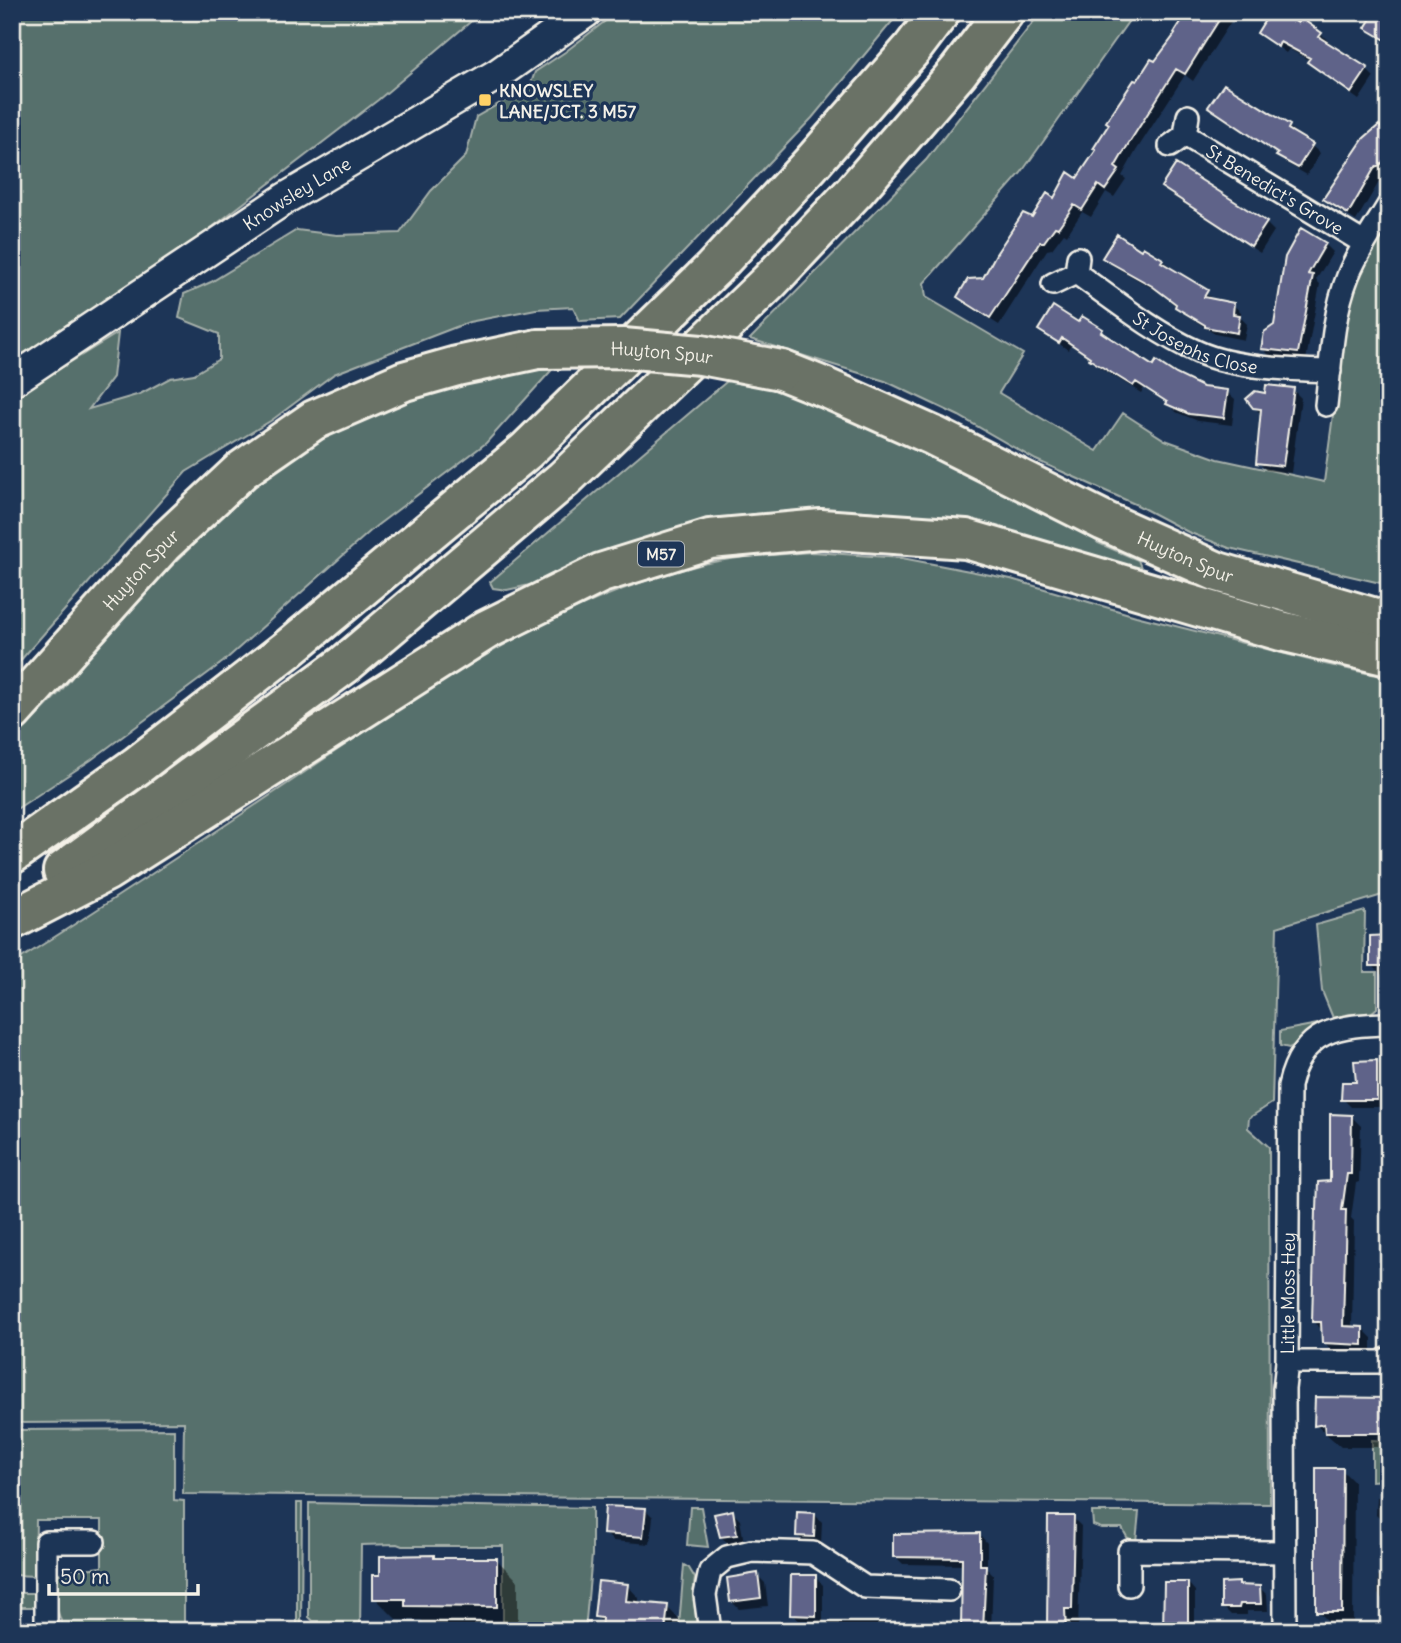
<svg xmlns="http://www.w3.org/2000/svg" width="1401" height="1643" font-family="Delius,sans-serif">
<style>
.green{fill:#576f6c;stroke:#a6b0aa;stroke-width:2}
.shadow{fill:#0007}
.building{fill:#5f6489;stroke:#f4f1e8;stroke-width:2}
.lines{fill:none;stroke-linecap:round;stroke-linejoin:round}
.street-casing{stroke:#f4f1e8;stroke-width:26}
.secondary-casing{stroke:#f4f1e8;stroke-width:35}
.highway-casing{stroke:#f4f1e8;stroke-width:44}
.street{stroke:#1d3557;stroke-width:21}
.secondary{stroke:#1d3557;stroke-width:30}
.highway{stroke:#6a7266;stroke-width:38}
.highway-bridge-casing{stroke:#f4f1e8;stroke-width:44;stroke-linecap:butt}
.highway-bridge{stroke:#6a7266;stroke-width:38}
.poi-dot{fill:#ffd166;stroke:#1d3557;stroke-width:2.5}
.labels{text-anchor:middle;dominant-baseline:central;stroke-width:7;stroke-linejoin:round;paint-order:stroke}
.shield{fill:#1d3557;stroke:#b4b9bc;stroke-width:2}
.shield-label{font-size:16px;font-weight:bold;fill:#f4f1e8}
.poi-label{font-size:18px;font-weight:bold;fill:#f4f1e8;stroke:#1d3557;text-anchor:start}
.street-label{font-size:18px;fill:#f4f1e8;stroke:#1d3557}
</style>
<rect width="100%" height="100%" fill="#1d3557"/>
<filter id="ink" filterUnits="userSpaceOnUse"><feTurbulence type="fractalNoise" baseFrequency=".0143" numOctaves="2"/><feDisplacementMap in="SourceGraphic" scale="14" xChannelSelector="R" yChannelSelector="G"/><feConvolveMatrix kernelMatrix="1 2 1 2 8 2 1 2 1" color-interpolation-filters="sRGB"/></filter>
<g filter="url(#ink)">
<path class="green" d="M12,12H482L378,100L163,265L12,361Z
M617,12H900L812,118L620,319L580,321L573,307L536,309L469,322L334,374L272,420L186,472L12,670V398L118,333L113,377L89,409L140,394L170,378L194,374L219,359V334L179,318L184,294L211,282L297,230L337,235L400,233L431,191L466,156L476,117L530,86L535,72L565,52Z
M1041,12H1135L1021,173L924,283L926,297L1023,354L999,393L1097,451L1123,413L1165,440L1218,459L1324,482L1349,296L1357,274L1389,223V585L1229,548L1188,532L1137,505L1036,460L959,416L885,381L750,339L926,160Z
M558,363L486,443L375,527L223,662L91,760L12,812V742L60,692L126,611L194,544L269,473L324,433L439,385Z
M732,377L751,380L825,403L1086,531L1098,543L1138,560L1142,570L933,518L865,511L823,510L611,555L534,584L507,590L493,588L490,582Z
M813,552L902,558L1011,579L1136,616L1325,664L1389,678V893L1277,927L1272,1103L1249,1118L1248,1128L1269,1147L1270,1504L183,1494L184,1422L12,1423V964C108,904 202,841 296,778C419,695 547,604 692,567C732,556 773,555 813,552Z
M1365,911L1364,972H1377V1008L1371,1013L1350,1014L1333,1018L1322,991L1316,925Z
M1318,1024L1293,1046L1289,1048L1280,1046V1031Z
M174,1429V1500L184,1501V1631H68C55,1620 55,1591 58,1575L63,1571L102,1567V1520H36L35,1576L13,1575L12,1430Z
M1372,1440L1389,1441V1464H1383V1480L1372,1481Z
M297,1503H302L301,1628H297Z
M309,1503L592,1508V1555L585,1631H501L503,1625V1546H402L397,1544L361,1545L360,1631H319L318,1621H313L309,1617Z
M690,1507H701L708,1547L687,1545Z
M1092,1512H1139L1136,1542L1127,1537L1122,1528H1101L1093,1525Z
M684,1565L689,1568L695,1578L693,1593L697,1626L694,1631H681L679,1626Z
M12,1593H35V1607H12Z"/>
<path class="shadow" d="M1190,12H1237L1193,81L1185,75L1136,151L1122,176L1126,179L1114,197L1106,192L1091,217L1082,212L1067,235L1064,233L1052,249L1047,250L999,325L967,305L959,297L984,279L1033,220L1078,181L1137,84L1156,64Z
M1298,26L1321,34L1329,42L1327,44L1367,70L1374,77L1359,100L1317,70L1310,61L1289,49L1286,53L1260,33Z
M1210,107L1289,127L1320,153L1307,175L1286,163L1279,155L1218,115Z
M1389,120V171L1382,177L1356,221L1333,206L1325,198L1365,139Z
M1163,187L1266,223L1274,231L1260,253L1171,195Z
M1302,231L1325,244L1333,252L1316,280L1320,284L1306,360L1270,356L1263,349L1276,326Z
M1142,252L1162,260L1214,300L1233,305L1241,312V318L1247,324L1244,340L1215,334L1185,314L1162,294L1112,265L1104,257Z
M1082,318L1154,368L1203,389L1227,392L1235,399L1232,425L1198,421L1176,412L1168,403L1144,388L1141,393L1099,367L1091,359L1071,345L1068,350L1040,330L1078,325Z
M1293,390L1301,398L1291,473L1266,470L1258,462L1262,415L1254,407L1266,395Z
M1381,918H1389V982L1372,965L1381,937Z
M1377,1062L1384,1070V1107H1351L1343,1099Z
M1352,1117L1361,1126L1359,1182L1356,1183L1351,1218L1354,1221L1352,1328L1363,1329L1372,1338V1353L1333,1352L1324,1342L1323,1331L1314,1322L1332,1183Z
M1386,1167H1389V1327L1386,1324L1383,1298V1270H1386L1383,1230V1217L1385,1216Z
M1389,1400V1447H1341L1316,1425Z
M1342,1470L1354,1482L1353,1623H1330L1318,1611Z
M1377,1497H1389V1524L1384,1523L1376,1515Z
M645,1509L653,1517L650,1544L613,1541L605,1533Z
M732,1512L740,1520L744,1542L729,1544L721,1537Z
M814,1514L822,1522L821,1544H806L798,1536Z
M1050,1518H1073L1081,1526L1078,1631H1050Z
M980,1535L987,1543V1569L993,1575L991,1631H809L810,1623L800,1622L792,1614L815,1577L823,1585V1622H963L964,1565L903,1564L895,1556Z
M496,1559L518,1581V1628L428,1627L421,1620H397L375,1598Z
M757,1575L765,1583L768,1606L739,1609L731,1601Z
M1378,1577H1389V1602H1385L1378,1594Z
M1188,1583L1195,1591V1631H1165Z
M1238,1584L1242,1587H1259L1267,1595L1268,1611H1247V1615H1231L1223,1607Z
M627,1585L639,1598V1604L667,1607L679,1619L678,1631H603V1624L596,1616Z"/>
<path class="building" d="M1187,12H1224L1185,74L1176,69L1129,143L1115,167L1119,170L1105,190L1098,185L1082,210L1074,205L1058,228L1055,227L1044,242H1040L990,318L957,297L968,279L983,278L996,254L1023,213L1032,217L1047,193L1054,198L1068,172L1077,178L1096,150L1093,149L1109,124L1106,122L1134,80L1137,81L1151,59L1155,61L1175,34L1174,33Z
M1270,12H1281L1298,23L1301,18L1322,33L1319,37L1368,68L1351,93L1307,62L1310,58L1280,42L1278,47L1257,33Z
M1375,12H1389V42L1365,28Z
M1224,84L1290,125L1288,129L1313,144L1298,168L1276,156L1278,154L1208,107Z
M1379,125L1389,137V158L1374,169L1348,214L1323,199L1364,138Z
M1176,164L1267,222L1251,246L1161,187Z
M1301,228L1326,243L1308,274L1313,275L1298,353L1261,349L1264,332L1274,325L1285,257Z
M1117,234L1141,250L1143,247L1163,259L1161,262L1208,290L1204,297L1234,303L1233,314L1240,315L1237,333L1205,327V325L1175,307L1176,304L1152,286L1102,258Z
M1053,306L1078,322L1082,316L1103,329L1101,332L1153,366L1156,361L1176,374L1203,387L1228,390L1224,418L1189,414L1166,404L1167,402L1136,382L1133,386L1089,359L1090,357L1062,338L1059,343L1038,330Z
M1266,385L1294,388L1283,466L1256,463L1261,409L1253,408L1246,399L1255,391L1265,393Z
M1389,935V966H1370V936Z
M1377,1060V1100H1341L1342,1082H1356L1354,1061Z
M1330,1114L1352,1115L1351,1174H1347L1342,1210H1346L1343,1326L1363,1327V1345L1322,1343L1321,1322H1312L1315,1210H1317L1318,1182L1330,1181Z
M1315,1397L1389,1398V1433H1325L1324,1424L1314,1426Z
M1316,1468H1343L1342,1612H1316Z
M605,1506L646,1508L643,1537L603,1534Z
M733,1510L737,1535L720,1537L714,1514Z
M797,1512L815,1513L814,1537L796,1536Z
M1048,1516H1074L1072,1609H1065L1066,1630L1047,1629Z
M980,1533V1565H986L983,1631H961L962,1558L893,1557V1534Z
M434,1555V1558H497V1607L405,1606V1599H373V1575H380V1556Z
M758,1573L761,1598L730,1602L727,1578Z
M791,1575H816V1616L790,1615Z
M598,1581L628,1584L626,1601L668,1605L665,1631H601L602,1618L594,1617Z
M1164,1582H1188V1631H1163Z
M1239,1582V1585L1260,1586L1261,1604H1240L1239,1608H1221V1583Z"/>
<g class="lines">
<defs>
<g id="street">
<path id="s1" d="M1185,135L1364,243"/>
<path d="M1170,146L1185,135L1188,116"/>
<path id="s2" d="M1076,273C1114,300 1155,333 1198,352C1233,368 1292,370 1330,371"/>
<path d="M1053,284L1076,273L1078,258"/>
<path d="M1326,405C1331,363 1332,316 1348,276C1358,250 1375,228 1389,204"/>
<path d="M1287,1362H1380L1389,1358"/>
<path d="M1129,1585V1551L1283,1552"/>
<path d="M46,1631V1542H94"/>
<path d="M710,1631L705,1595L710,1571L727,1557L752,1551L813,1553L865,1587L949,1590"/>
<path id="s3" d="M1285,1631L1284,1389L1287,1362L1289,1086C1302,1029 1338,1025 1389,1024"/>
</g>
<g id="secondary">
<path id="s4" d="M12,381L286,198L498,74L586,12"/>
</g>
<g id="highway">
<path id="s5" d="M781,370L826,388L934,436L1104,521L1218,572L1389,622"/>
<path id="s6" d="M12,712L162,545L242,470L314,420L404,381L457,366L538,349"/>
<path d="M12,854L138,765L288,649L526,451L713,269L810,165L912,49L940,12"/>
<path d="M63,871L344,665L564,479L769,282L855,191L958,72L1004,12"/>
<path d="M12,920L107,871L486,630L601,573L710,539L821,529L966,539L1281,631L1389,656"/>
</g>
</defs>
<use href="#street" class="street-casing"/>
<use href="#secondary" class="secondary-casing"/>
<use href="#highway" class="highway-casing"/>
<use href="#street" class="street"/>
<use href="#secondary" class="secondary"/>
<use href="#highway" class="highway"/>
<defs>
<g id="highway-bridge">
<path id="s7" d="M538,349L623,348L701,355L781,370"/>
</g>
</defs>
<use href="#highway-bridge" class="highway-bridge-casing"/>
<use href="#highway-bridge" class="highway-bridge"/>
</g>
</g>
<rect class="poi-dot" x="478" y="93" width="14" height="14" rx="3.5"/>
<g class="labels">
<rect class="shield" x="638" y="541.5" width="46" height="25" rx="5"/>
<g class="shield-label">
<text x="661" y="554">M57</text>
</g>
<g class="poi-label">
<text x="499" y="90">KNOWSLEY<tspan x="499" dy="21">LANE/JCT. 3 M57</tspan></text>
</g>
<g class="street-label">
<text stroke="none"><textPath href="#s1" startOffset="105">St Benedict's Grove</textPath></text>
<text stroke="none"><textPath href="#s4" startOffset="341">Knowsley Lane</textPath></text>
<text stroke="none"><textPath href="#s2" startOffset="140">St Josephs Close</textPath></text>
<text stroke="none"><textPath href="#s7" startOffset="124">Huyton Spur</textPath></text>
<text stroke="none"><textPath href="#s5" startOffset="446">Huyton Spur</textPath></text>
<text stroke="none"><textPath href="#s6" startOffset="192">Huyton Spur</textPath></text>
<text stroke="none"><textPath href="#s3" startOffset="338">Little Moss Hey</textPath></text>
</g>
</g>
<rect width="1401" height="1643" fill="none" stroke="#1d3557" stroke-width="42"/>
<rect x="21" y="21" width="1359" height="1601" fill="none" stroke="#f4f1e8" stroke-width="2.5" filter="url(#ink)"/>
<path d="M49 1584v10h149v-10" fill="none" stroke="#f4f1e8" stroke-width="3.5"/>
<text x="60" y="1584" font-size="21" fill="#f4f1e8" stroke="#1d3557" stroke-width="5" paint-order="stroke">50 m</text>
</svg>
